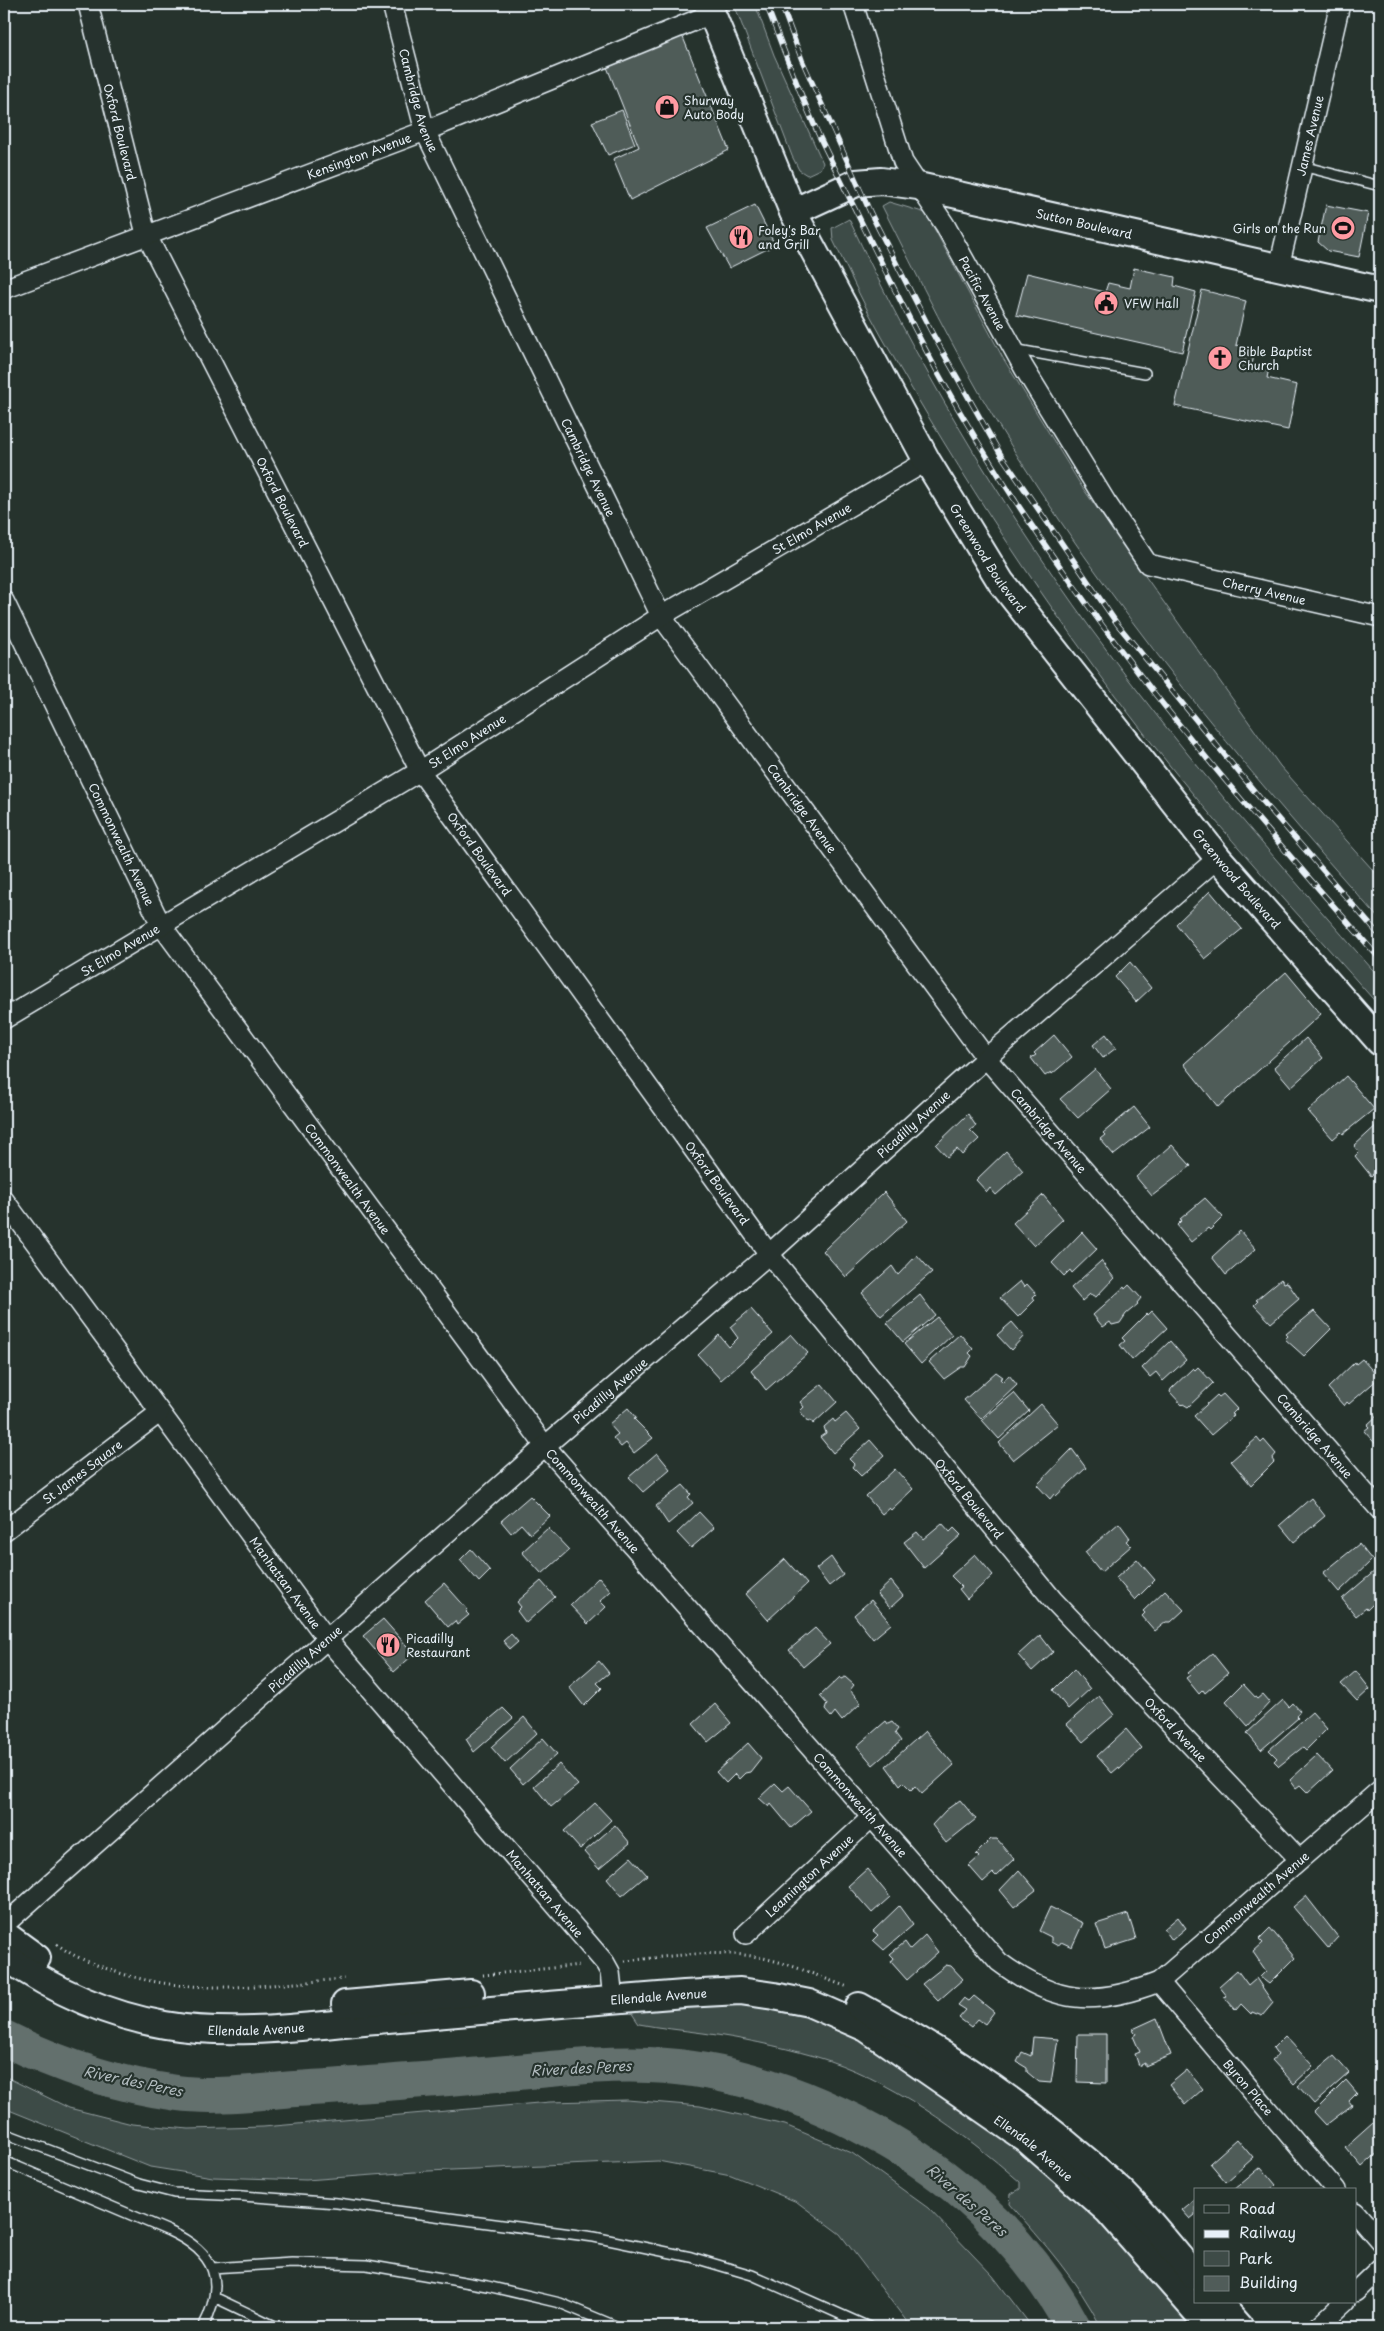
<svg xmlns="http://www.w3.org/2000/svg" width="1384" height="2331" font-family="'Playpen Sans',sans-serif">
<style>
.green{fill:#3e4b47;stroke:#939ea0}
.lines{fill:none;stroke-linecap:round;stroke-linejoin:round}
.river{stroke:#636f6d;stroke-width:36}
.building{fill:#505c59;stroke:#e8f1f8}
.lane-casing{stroke:#e8f1f8;stroke-width:12}
.street-casing{stroke:#e8f1f8;stroke-width:22}
.secondary-casing{stroke:#e8f1f8;stroke-width:30}
.path{stroke:#e8f1f8;stroke-width:3;stroke-dasharray:1 4;stroke-linecap:butt}
.lane{stroke:#26332d;stroke-width:9}
.street{stroke:#26332d;stroke-width:19}
.secondary{stroke:#26332d;stroke-width:26}
.rail-casing{stroke:#e8f1f8;stroke-width:5.5}
.rail{stroke:#26332d;stroke-width:4;stroke-dasharray:11;stroke-linecap:butt}
.labels{text-anchor:middle;dominant-baseline:central;stroke-width:4.5;stroke-linejoin:round;paint-order:stroke}
.street-label{font-size:12px;fill:#e8f1f8;stroke:#26332d}
.poi-label{font-size:12px;fill:#e8f1f8;stroke:#26332d;text-anchor:start}
.water-label{font-size:14px;font-style:italic;fill:#b3bdc0;stroke:#26332d}
</style>
<rect width="100%" height="100%" fill="#26332d"/>
<filter id="ink" filterUnits="userSpaceOnUse"><feTurbulence type="fractalNoise" baseFrequency=".02" numOctaves="2"/><feDisplacementMap in="SourceGraphic" scale="10" xChannelSelector="R" yChannelSelector="G"/><feConvolveMatrix kernelMatrix="1 2 1 2 8 2 1 2 1" color-interpolation-filters="sRGB"/></filter>
<g filter="url(#ink)">
<path class="green" d="M734,4H755L774,55L823,163L820,169L807,175L799,170L792,156Z
M889,202L926,213L1003,358L1082,487L1280,766L1380,878V920C1241,764 1106,602 997,423C955,353 919,279 882,206Z
M849,219C916,362 998,501 1091,629C1180,751 1280,865 1380,978V1007C1302,918 1220,831 1147,737C1049,611 961,477 882,337C864,306 849,272 833,240L832,228Z
M751,2003L817,2018L860,2038L907,2067L1085,2199L1201,2327H1101C1078,2281 1043,2242 1010,2204L1011,2194L1020,2189V2182C963,2132 888,2077 814,2056C778,2046 740,2038 703,2033C681,2030 660,2028 639,2024L629,2009Z
M4,2076L69,2108L132,2124L189,2129L263,2127L550,2102L627,2100L700,2106L785,2125L852,2153L928,2208L993,2276L1032,2327H911L840,2234L797,2202L731,2175L658,2161L428,2171L306,2180L213,2177L150,2167L4,2108Z"/>
<g class="lines">
<path class="river" d="M4,2038C58,2065 117,2085 177,2093C216,2098 257,2092 295,2089C366,2085 437,2079 507,2073C554,2069 602,2063 649,2065C734,2068 816,2099 889,2141C964,2184 1032,2250 1073,2327"/>
</g>
<path class="building" d="M682,35L729,150L630,200L613,159L639,147L607,67Z
M622,110L635,144L608,155L592,122Z
M755,205L775,245L729,268L707,228Z
M1326,205L1368,213L1359,257L1328,251L1318,242Z
M1134,268L1175,277L1174,286L1196,292L1182,352L1016,315L1027,273L1105,292L1108,283L1130,288Z
M1202,290L1246,301L1236,345L1255,350L1252,365L1269,368L1267,378L1297,385L1288,430L1175,406Z
M1210,891L1242,929L1205,959L1176,924Z
M1130,962L1151,988L1136,1002L1115,977Z
M1286,972L1321,1014L1218,1107L1184,1064Z
M1106,1034L1116,1048L1103,1058L1093,1045Z
M1054,1035L1072,1057L1052,1074L1051,1072L1045,1076L1031,1058L1036,1055L1034,1053Z
M1306,1038L1323,1058L1291,1087L1274,1067Z
M1095,1069L1111,1089L1078,1118L1060,1099Z
M1346,1076L1374,1109L1343,1134L1341,1132L1333,1139L1308,1111Z
M1134,1107L1150,1127L1114,1155L1100,1139L1105,1135L1103,1133Z
M968,1114L976,1126L970,1130L979,1139L962,1155L957,1149L947,1157L936,1145Z
M1380,1122V1176L1376,1171L1371,1176L1355,1156L1359,1152L1354,1146Z
M1172,1145L1191,1166L1152,1196L1136,1177Z
M1006,1151L1023,1171L996,1195L990,1188L987,1192L976,1180Z
M884,1192L907,1221L846,1277L823,1251Z
M1043,1195L1063,1219L1034,1246L1013,1223Z
M1205,1198L1223,1217L1210,1230L1208,1228L1191,1242L1177,1225L1182,1220L1180,1219Z
M1240,1231L1256,1249L1226,1275L1212,1257Z
M1082,1232L1097,1249L1072,1273L1070,1270L1064,1276L1052,1263Z
M917,1255L932,1272L881,1316L862,1293L892,1266L898,1275Z
M1101,1261L1114,1278L1096,1297L1090,1294L1082,1301L1071,1288Z
M1281,1279L1284,1283L1287,1282L1299,1299L1271,1323L1254,1305L1258,1301L1256,1300Z
M1020,1281L1024,1287L1027,1284L1036,1294L1033,1297L1035,1300L1018,1317L1000,1298Z
M1129,1285L1141,1298L1137,1303L1138,1304L1126,1314L1120,1323L1112,1325L1110,1322L1103,1327L1093,1315L1124,1287L1125,1289Z
M920,1295L935,1315L903,1342L887,1323Z
M751,1309L773,1334L721,1380L698,1355L719,1335L729,1347L738,1338L730,1327Z
M1152,1311L1167,1328L1132,1360L1120,1345L1125,1341L1122,1338L1147,1313L1148,1315Z
M1314,1311L1331,1329L1304,1356L1285,1339L1288,1336L1286,1334Z
M937,1317L952,1335L921,1364L904,1344Z
M1012,1322L1024,1336L1011,1350L997,1335Z
M791,1334L808,1353L766,1390L751,1371Z
M960,1334L973,1349L969,1353L972,1356L965,1367H961L944,1379L929,1362Z
M1170,1341L1186,1360L1163,1381L1156,1372L1150,1377L1142,1368Z
M1362,1359L1379,1378L1349,1404L1347,1402L1344,1406L1328,1388L1355,1362L1356,1364Z
M1198,1367L1213,1383L1188,1407L1183,1404L1182,1405L1170,1392L1171,1389L1193,1368L1195,1370Z
M996,1372L1003,1377L1000,1379L1003,1382L1009,1375L1017,1385L981,1419L964,1400Z
M822,1384L837,1402L813,1424L811,1420L808,1422L800,1411L804,1407L800,1402Z
M1014,1393L1029,1411L999,1439L982,1420Z
M1223,1394L1237,1409L1232,1414L1234,1415L1211,1435L1194,1416L1217,1395L1219,1397Z
M1041,1404L1058,1424L1013,1460L999,1443Z
M628,1408L636,1418L634,1419L653,1438L634,1453L626,1443L621,1447L613,1438L618,1434L609,1424Z
M846,1413L860,1429L833,1453L820,1437L826,1433L824,1427L833,1419L835,1422Z
M1380,1413V1449L1364,1431L1369,1427L1367,1425Z
M1257,1438L1261,1443L1264,1440L1276,1454L1272,1459L1274,1462L1251,1485L1231,1461Z
M870,1440L884,1456L861,1476L852,1467L854,1464L849,1459Z
M1072,1449L1086,1468L1056,1496L1054,1494L1050,1499L1037,1485Z
M657,1453L670,1469L643,1492L629,1477Z
M895,1469L913,1489L891,1510L889,1508L882,1514L866,1496Z
M683,1485L691,1494L688,1497L693,1503L668,1524L656,1506Z
M530,1496L550,1516L530,1534L521,1524L511,1533L501,1521Z
M1311,1498L1325,1516L1294,1542L1280,1525Z
M699,1512L714,1528L691,1548L677,1533Z
M942,1523L950,1532L954,1528L961,1535L924,1568L904,1542L917,1532L923,1539Z
M1119,1523L1130,1538L1126,1541L1131,1546L1101,1572L1085,1552Z
M548,1528L569,1550L542,1574L522,1552Z
M1359,1544L1372,1560L1339,1592L1323,1573Z
M471,1549L490,1571L479,1582L460,1560Z
M975,1554L993,1575L967,1599L959,1589L962,1587L951,1576Z
M831,1557L843,1575L829,1586L816,1569Z
M785,1559L807,1584L768,1620L746,1594Z
M1137,1559L1155,1580L1135,1600L1116,1578Z
M1376,1570L1380,1575V1597L1367,1610L1366,1608L1356,1616L1342,1599Z
M599,1577L611,1591L600,1601L606,1607L588,1624L570,1605Z
M541,1581L555,1597L526,1623L517,1611L521,1607L517,1602Z
M891,1581L903,1596L890,1608L877,1594Z
M444,1583L468,1610L466,1612L469,1615L457,1625L455,1621L448,1627L425,1600Z
M1165,1590L1184,1610L1171,1622H1166L1155,1631L1142,1616L1145,1613L1143,1611Z
M871,1600L891,1624L873,1639L854,1615Z
M383,1619L414,1654L394,1672L363,1636Z
M815,1628L830,1644L803,1667L789,1650Z
M511,1634L518,1642L510,1649L503,1641Z
M1040,1635L1053,1652L1032,1671L1018,1655Z
M1212,1653L1228,1673L1205,1693L1203,1690L1199,1694L1186,1678L1190,1675L1188,1673Z
M599,1661L609,1673L597,1683L602,1688L584,1706L569,1687Z
M1074,1669L1090,1689L1068,1709L1053,1690Z
M1356,1671L1370,1689L1357,1701L1341,1684Z
M840,1677L841,1679L845,1677L854,1685L850,1690L861,1703L842,1721L835,1712L831,1717L825,1710L827,1704L820,1696Z
M1243,1684L1257,1699L1263,1694L1270,1702L1248,1726L1226,1701Z
M1099,1696L1114,1715L1083,1742L1067,1724Z
M1283,1700L1289,1707L1293,1703L1300,1711L1296,1716L1298,1718L1261,1750L1247,1733Z
M715,1704L731,1723L708,1742L693,1724Z
M503,1708L513,1718L474,1752L466,1739Z
M1312,1712L1327,1729L1306,1750L1303,1747L1279,1766L1274,1761L1277,1758L1269,1750Z
M524,1717L537,1733L505,1763L491,1747Z
M886,1721L888,1724L892,1722L898,1729L895,1733L901,1741L873,1765L857,1746Z
M1126,1729L1142,1748L1120,1769L1119,1767L1112,1773L1097,1756Z
M925,1731L954,1765L922,1794L915,1786L911,1790L903,1782L900,1785L886,1766Z
M543,1738L557,1754L523,1784L510,1769Z
M748,1743L761,1758L750,1772L745,1773L739,1779L735,1774L726,1783L716,1772Z
M1317,1755L1332,1771L1308,1793L1300,1785L1296,1788L1290,1780Z
M559,1764L578,1785L551,1807L534,1786Z
M775,1783L783,1791L789,1786L811,1811L791,1828L771,1804L769,1807L759,1798Z
M960,1800L976,1819L946,1843L932,1825L946,1810Z
M595,1803L611,1820L580,1849L564,1831Z
M615,1825L630,1843L599,1869L584,1852Z
M991,1839H997L1014,1859L996,1876L993,1873L983,1882L969,1866L979,1857L976,1854Z
M1380,1840V1858L1372,1847Z
M631,1857L647,1875L622,1896L607,1878Z
M867,1869L890,1897L872,1913L848,1886Z
M1019,1870L1036,1890L1014,1907L1000,1890Z
M1306,1896L1338,1937L1328,1948L1293,1907Z
M899,1906L913,1925L884,1950L873,1940L878,1935L873,1931Z
M1050,1907L1083,1923L1072,1947L1061,1942L1058,1946L1051,1942V1937L1039,1931Z
M1128,1914L1136,1939L1105,1949L1096,1924Z
M1178,1917L1186,1928L1172,1940L1164,1929Z
M1270,1928L1295,1958L1269,1984L1260,1977L1266,1971L1253,1952L1263,1943L1259,1939Z
M925,1935L938,1952L907,1980L891,1962L894,1958L890,1954L905,1942L910,1949Z
M946,1965L951,1966L963,1979L938,2001L922,1984Z
M1237,1970L1248,1985L1256,1978L1273,2003L1262,2016L1252,2012L1251,2014L1241,2004L1236,2010L1224,1997L1227,1996L1219,1986Z
M974,1996L994,2012L985,2024L978,2019L971,2027L959,2018L966,2010L958,2005L964,1998L969,2001Z
M1157,2018L1171,2055L1145,2066V2063L1139,2066L1135,2054L1140,2052L1133,2036L1136,2034L1133,2029Z
M1078,2034H1106V2083L1077,2082Z
M1285,2036L1313,2066L1294,2084L1272,2060L1278,2055L1273,2048Z
M1033,2037L1058,2039L1051,2083L1039,2082L1027,2072V2068L1017,2062L1022,2052L1031,2056Z
M1334,2056L1349,2073L1314,2104L1298,2086Z
M1187,2070L1203,2089L1185,2105L1169,2085Z
M1346,2080L1357,2093L1349,2101L1352,2105L1326,2125L1314,2112Z
M1373,2122L1380,2130V2151L1362,2167L1345,2147Z
M1237,2139L1253,2158L1226,2182L1210,2163Z
M1261,2167L1276,2185L1271,2190H1234Z
M1195,2199V2215L1190,2219L1182,2210Z"/>
<g class="lines">
<defs>
<path id="lane" d="M1302,166L1380,186
M1013,349L1145,373
M4,2133L139,2184L174,2193L243,2196L337,2203L594,2237L691,2257L752,2275L869,2327
M4,2161L169,2231C215,2252 227,2281 203,2327
M212,2268L292,2263L367,2265L487,2286L560,2303L618,2327
M214,2297L277,2327"/>
<g id="street">
<path id="s1" d="M88,4L146,234L420,771L769,1254L1053,1600L1299,1859"/>
<path id="s2" d="M392,4L425,131L661,616L986,1058L1380,1510"/>
<path id="s3" d="M853,4L903,162L945,225L1024,368L1106,502L1148,564L1380,617"/>
<path id="s4" d="M1279,267L1340,4"/>
<path id="s5" d="M4,289L425,131L711,14"/>
<path id="s6" d="M4,601L161,925L545,1446L999,1962C1055,2004 1094,2007 1159,1982L1380,1790"/>
<path id="s7" d="M4,1019L420,771L661,616L927,461"/>
<path id="s8" d="M4,1200L327,1639L605,1963L610,1972L613,1999"/>
<path id="s9" d="M4,1531L159,1413"/>
<path id="s10" d="M4,1925L545,1446L769,1254L986,1058L1218,858"/>
<path id="s11" d="M746,1934L872,1817"/>
<path id="s12" d="M1159,1982L1336,2190"/>
<path d="M1355,2212L1380,2241"/>
<path d="M1355,2292L1380,2268"/>
<path d="M1318,2327L1345,2302"/>
</g>
<g id="secondary">
<path id="s13" d="M708,4L793,212L927,461L1001,582L1218,858L1380,1042"/>
<path id="s14" d="M793,212L856,183L881,181L918,186L1380,290"/>
<path d="M4,1934L37,1958"/>
<path id="s15" d="M4,1956C53,1990 106,2015 165,2025C234,2037 307,2026 376,2020C479,2011 581,2002 684,1994L740,1991L774,1996L809,2003L866,2028L1026,2139L1108,2211L1210,2327"/>
<path d="M345,2004L471,1993"/>
<path d="M859,2006C953,2056 1042,2118 1120,2190C1147,2216 1171,2248 1195,2276"/>
<path d="M1218,2302L1240,2327"/>
</g>
</defs>
<use href="#lane" class="lane-casing"/>
<use href="#street" class="street-casing"/>
<use href="#secondary" class="secondary-casing"/>
<path class="path" d="M57,1944C70,1955 88,1962 105,1968C184,1998 262,1985 344,1979
M625,1961C674,1956 726,1947 775,1961C799,1967 824,1979 848,1987
M483,1975L581,1965"/>
<use href="#lane" class="lane"/>
<use href="#street" class="street"/>
<use href="#secondary" class="secondary"/>
<defs>
<path id="rail" d="M766,4C784,50 801,98 822,142C860,219 897,297 938,373C978,446 1025,518 1074,586C1167,718 1274,838 1380,959
M781,4L802,60L871,214L931,331L1001,455L1118,625L1260,798L1380,936"/>
</defs>
<use href="#rail" class="rail-casing"/>
<use href="#rail" class="rail"/>
</g>
</g>
<defs>
<symbol id="shop-disc" viewBox="-11 -11 22 22"><circle r="9.5" fill="#ff9aa2" stroke="#26332d"/><path d="M-5-2.5h2.3a2.7 3.5 0 0 1 5.4 0H5L5.5 6h-11ZM-1.5-2.5h3a1.5 2.3 0 0 0-3 0Z" fill="#111"/></symbol>
<symbol id="stadium-disc" viewBox="-11 -11 22 22"><circle r="9.5" fill="#ff9aa2" stroke="#26332d"/><path d="M0-5a6.5 5 0 1 0 0 10a6.5 5 0 1 0 0-10ZM-3.5-1.8h7v3.6h-7Z" fill="#111"/></symbol>
<symbol id="restaurant-disc" viewBox="-11 -11 22 22"><circle r="9.5" fill="#ff9aa2" stroke="#26332d"/><path d="M-5-6h1v4h1v-4h1v4h1v-4h1v5L-1.5 .5V6h-2V.5L-5-1ZM5-6V6H3V1.5H1.5Q1.5-4 5-6Z" fill="#111"/></symbol>
<symbol id="civic-disc" viewBox="-11 -11 22 22"><circle r="9.5" fill="#ff9aa2" stroke="#26332d"/><path d="M-.6-6.5H3V-4.5H.6V-3L4-1V1h2V6H-6V1h2V-1L-.6-3ZM-1.2 2.5V6h2.4V2.5Z" fill="#111"/></symbol>
<symbol id="church-disc" viewBox="-11 -11 22 22"><circle r="9.5" fill="#ff9aa2" stroke="#26332d"/><path d="M-1.2-6h2.4v3.5h3.3v2.4h-3.3V6h-2.4V-.1h-3.3v-2.4h3.3Z" fill="#111"/></symbol>
</defs>
<g fill-rule="evenodd">
<use href="#shop-disc" x="653" y="93" width="28" height="28"/>
<use href="#stadium-disc" x="1329" y="214" width="28" height="28"/>
<use href="#restaurant-disc" x="727" y="223" width="28" height="28"/>
<use href="#civic-disc" x="1092" y="289" width="28" height="28"/>
<use href="#church-disc" x="1206" y="344" width="28" height="28"/>
<use href="#restaurant-disc" x="374" y="1631" width="28" height="28"/>
</g>
<g class="labels">
<g class="street-label">
<text stroke="none"><textPath href="#s2" startOffset="100">Cambridge Avenue</textPath></text>
<text stroke="none"><textPath href="#s1" startOffset="132">Oxford Boulevard</textPath></text>
<text stroke="none"><textPath href="#s4" startOffset="135">James Avenue</textPath></text>
<text stroke="none"><textPath href="#s5" startOffset="379">Kensington Avenue</textPath></text>
<text stroke="none"><textPath href="#s14" startOffset="302">Sutton Boulevard</textPath></text>
<text stroke="none"><textPath href="#s3" startOffset="319">Pacific Avenue</textPath></text>
<text stroke="none"><textPath href="#s2" startOffset="505">Cambridge Avenue</textPath></text>
<text stroke="none"><textPath href="#s1" startOffset="538">Oxford Boulevard</textPath></text>
<text stroke="none"><textPath href="#s7" startOffset="945">St Elmo Avenue</textPath></text>
<text stroke="none"><textPath href="#s13" startOffset="622">Greenwood Boulevard</textPath></text>
<text stroke="none"><textPath href="#s3" startOffset="756">Cherry Avenue</textPath></text>
<text stroke="none"><textPath href="#s7" startOffset="540">St Elmo Avenue</textPath></text>
<text stroke="none"><textPath href="#s2" startOffset="909">Cambridge Avenue</textPath></text>
<text stroke="none"><textPath href="#s6" startOffset="270">Commonwealth Avenue</textPath></text>
<text stroke="none"><textPath href="#s1" startOffset="942">Oxford Boulevard</textPath></text>
<text stroke="none"><textPath href="#s13" startOffset="1028">Greenwood Boulevard</textPath></text>
<text stroke="none"><textPath href="#s7" startOffset="135">St Elmo Avenue</textPath></text>
<text stroke="none"><textPath href="#s10" startOffset="1212">Picadilly Avenue</textPath></text>
<text stroke="none"><textPath href="#s2" startOffset="1315">Cambridge Avenue</textPath></text>
<text stroke="none"><textPath href="#s6" startOffset="675">Commonwealth Avenue</textPath></text>
<text stroke="none"><textPath href="#s1" startOffset="1348">Oxford Boulevard</textPath></text>
<text stroke="none"><textPath href="#s10" startOffset="808">Picadilly Avenue</textPath></text>
<text stroke="none"><textPath href="#s2" startOffset="1720">Cambridge Avenue</textPath></text>
<text stroke="none"><textPath href="#s9" startOffset="98">St James Square</textPath></text>
<text stroke="none"><textPath href="#s1" startOffset="1752">Oxford Boulevard</textPath></text>
<text stroke="none"><textPath href="#s6" startOffset="1080">Commonwealth Avenue</textPath></text>
<text stroke="none"><textPath href="#s8" startOffset="475">Manhattan Avenue</textPath></text>
<text stroke="none"><textPath href="#s10" startOffset="402">Picadilly Avenue</textPath></text>
<text stroke="none"><textPath href="#s1" startOffset="2062">Oxford Avenue</textPath></text>
<text stroke="none"><textPath href="#s6" startOffset="1485">Commonwealth Avenue</textPath></text>
<text stroke="none"><textPath href="#s11" startOffset="86">Leamington Avenue</textPath></text>
<text stroke="none"><textPath href="#s8" startOffset="880">Manhattan Avenue</textPath></text>
<text stroke="none"><textPath href="#s6" startOffset="1994">Commonwealth Avenue</textPath></text>
<text stroke="none"><textPath href="#s15" startOffset="672">Ellendale Avenue</textPath></text>
<text stroke="none"><textPath href="#s15" startOffset="268">Ellendale Avenue</textPath></text>
<text stroke="none"><textPath href="#s12" startOffset="138">Byron Place</textPath></text>
<text stroke="none"><textPath href="#s15" startOffset="1092">Ellendale Avenue</textPath></text>
</g>
<g class="poi-label">
<text x="684" y="100">Shurway<tspan x="684" dy="14">Auto Body</tspan></text>
<text x="1326" y="228" text-anchor="end">Girls on the Run</text>
<text x="758" y="230">Foley's Bar<tspan x="758" dy="14">and Grill</tspan></text>
<text x="1124" y="303">VFW Hall</text>
<text x="1238" y="351">Bible Baptist<tspan x="1238" dy="14">Church</tspan></text>
<text x="406" y="1638">Picadilly<tspan x="406" dy="14">Restaurant</tspan></text>
</g>
<g class="water-label">
<text transform="translate(581 2068) rotate(-3)">River des Peres</text>
<text transform="translate(133 2081) rotate(12)">River des Peres</text>
<text transform="translate(967 2200) rotate(41)">River des Peres</text>
</g>
</g>
<rect width="1384" height="2331" fill="none" stroke="#26332d" stroke-width="20"/>
<rect x="10" y="10" width="1364" height="2311" fill="none" stroke="#e8f1f8" stroke-width="2" filter="url(#ink)"/>
<rect x="1194" y="2188" width="162" height="115" fill="#26332d" stroke="#747f7e"/>
<rect x="1204" y="2205" width="25" height="8" fill="#26332d" stroke="#747f7e"/>
<text x="1239" y="2214" font-size="15" fill="#e8f1f8">Road</text>
<rect x="1204" y="2230" width="25" height="8" fill="#e8f1f8" stroke="#747f7e"/>
<text x="1239" y="2238" font-size="15" fill="#e8f1f8">Railway</text>
<rect x="1204" y="2251" width="25" height="15" fill="#3e4b47" stroke="#747f7e"/>
<text x="1239" y="2264" font-size="15" fill="#e8f1f8">Park</text>
<rect x="1204" y="2276" width="25" height="15" fill="#505c59" stroke="#747f7e"/>
<text x="1239" y="2288" font-size="15" fill="#e8f1f8">Building</text>
</svg>
